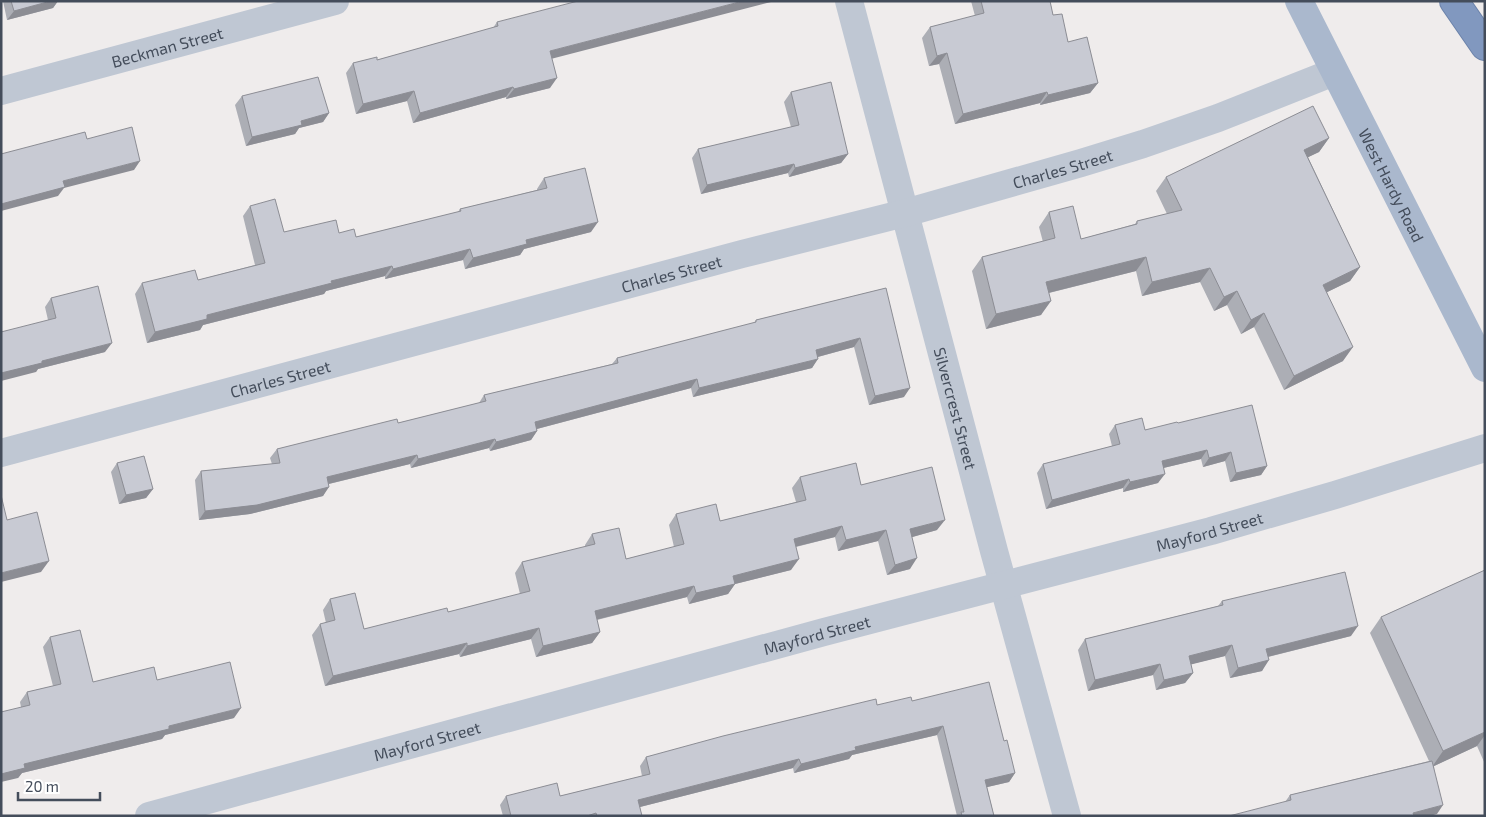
<svg xmlns="http://www.w3.org/2000/svg" width="1486" height="817" font-family="'Exo 2',sans-serif">
<style>
.lines{fill:none;stroke-linecap:round;stroke-linejoin:round}
.highway-casing{stroke:#6c83aa;stroke-width:30}
.minor{stroke:#bfc7d3;stroke-width:28}
.major{stroke:#aab8cd;stroke-width:28}
.highway{stroke:#8198bf;stroke-width:28}
.wall{fill:#acaeb5}
.shaded-wall{fill:#8c8d94}
.building{fill:#c8cad3;stroke:#8c8d94}
.labels{text-anchor:middle;dominant-baseline:central;stroke-width:4.5;stroke-linejoin:round;paint-order:stroke}
.street-label{font-size:16px;fill:#444d5b;stroke:#fff}
</style>
<rect width="100%" height="100%" fill="#efecec"/>
<g class="lines">
<defs>
<path id="highway" d="M1454,1L1485,46"/>
</defs>
<use href="#highway" class="highway-casing"/>
<g class="minor">
<path id="s1" d="M849,1L994,551L1067,816"/>
<path id="s2" d="M1,91L335,1"/>
<path id="s3" d="M1,453L742,254L905,213L1081,163L1143,144L1218,118L1334,72"/>
<path id="s4" d="M149,816L824,632L1211,531L1335,495L1485,448"/>
</g>
<path class="major" id="s5" d="M1299,1L1485,368"/>
<use href="#highway" class="highway"/>
</g>
<path class="wall" d="M3,1H58L53,8L7,20Z
M971,1H1050L1053,15L1068,42L1098,83L1090,93L1040,105V103L955,124L939,64L929,66L922,38L930,27L975,16Z
M497,22L552,59L550,88L506,99V97L413,123L407,101L356,114L346,73L353,63L377,60L493,28Z
M791,92L848,154L841,163L789,177L788,173L701,194L692,158L698,149L791,127L784,102Z
M242,96L329,113L323,122L299,128L295,134L246,146L235,105Z
M1329,138L1319,152L1308,157L1360,267L1350,281L1327,292L1343,361L1284,390L1254,327L1241,334L1227,305L1214,311L1200,282L1142,296L1136,271L1049,293L1041,315L986,329L972,271L982,257L1043,242L1039,227L1049,212L1081,239L1135,224L1137,221L1167,214L1156,191L1166,177Z
M544,178L591,232L524,249L520,255L465,269L463,260L385,279V276L326,291L324,294L203,325L200,330L147,343L135,294L142,283L198,280L255,265L243,216L250,206L284,232L339,233L356,237L458,212L460,209L537,190V189Z
M886,288L904,397L869,405L854,347L818,357L812,368L693,397L691,388L537,429V431L531,440L490,451L489,448L411,468L410,464L329,484L323,496L250,514L199,520L195,480L201,471L272,464L270,458L277,449L398,423L479,403L484,395L612,364L617,358L754,323L756,320Z
M51,298L105,352L38,369L36,372L48,320L45,307Z
M1178,423L1267,466L1261,475L1230,482L1225,461L1203,467L1201,459L1163,468L1158,483L1123,492V488L1046,509L1037,473L1043,464L1112,446L1109,434L1115,425L1145,430Z
M117,463L153,489L146,498L119,504L111,472Z
M800,477L861,485L937,530L912,537L910,569L887,575L878,541L838,551L835,537L796,547L791,570L735,584L728,594L689,604L687,597L597,620L600,632L592,643L536,657L531,639L460,657L459,654L325,686L312,635L320,624L326,623L323,610L330,599L364,629L448,612L520,594L515,573L522,562L585,547V545L592,534L626,559L674,547L669,525L676,514L720,521L796,502L792,488Z
M1485,570V764L1477,746L1434,766L1437,814L1285,802L1290,795L1429,761L1370,633L1381,617Z
M1222,601L1351,636L1268,657L1262,671L1230,678L1225,656L1191,664L1193,673L1185,683L1156,690L1153,675L1088,691L1078,650L1085,639L1218,606Z
M50,637L93,682L157,680L234,718L165,735L162,739L22,773L18,778L21,707L20,702L27,692L53,686L43,647Z
M912,701L1004,741L1015,773L1009,782L987,787L994,816H957L937,735L852,755L849,759L794,773L793,768L640,807L642,816H503L500,805L506,796H560L642,776L640,766L646,757L877,705Z"/>
<path class="shaded-wall" d="M51,1H58L53,8L7,20L14,11Z
M743,1H775L543,61L550,51Z
M947,53L939,64L929,66L937,56Z
M557,78L550,88L506,99L514,89Z
M1098,83L1090,93L1040,105L1048,95Z
M513,87L506,97L413,123L420,113Z
M414,91L407,101L356,114L363,104Z
M1047,92L1040,103L955,124L963,114Z
M329,113L323,122L299,128L295,134L246,146L252,137L301,121Z
M1329,138L1319,152L1294,164L1304,150Z
M848,154L841,163L789,177L795,168Z
M140,161L134,170L64,188L58,196L1,211V204L63,181Z
M794,164L788,173L701,194L707,185Z
M598,222L591,232L524,249L520,255L465,269L473,258L526,240Z
M470,249L463,260L385,279L393,269Z
M1146,257L1136,271L1036,296L1046,282Z
M392,266L385,276L326,291L324,294L203,325L200,330L147,343L155,332L207,315L331,281Z
M1360,267L1350,281L1313,299L1323,285Z
M1210,268L1200,282L1142,296L1152,282Z
M1237,291L1227,305L1214,311L1224,297Z
M1051,301L1041,315L986,329L996,314Z
M1264,313L1254,327L1241,334L1251,320Z
M860,338L854,347L810,359L816,350Z
M112,343L105,352L38,369L36,372L1,381V373L42,361Z
M1353,347L1343,361L1284,390L1294,376Z
M818,359L812,368L693,397L699,388Z
M697,379L691,388L529,431L535,422Z
M910,388L904,397L869,405L875,396Z
M537,431L531,440L490,451L496,442Z
M495,439L489,448L411,468L418,459Z
M1207,450L1201,459L1155,470L1162,461Z
M1231,452L1225,461L1203,467L1209,458Z
M417,455L410,464L320,486L327,477Z
M1267,466L1261,475L1230,482L1236,473Z
M1165,474L1158,483L1123,492L1130,482Z
M1129,479L1123,488L1046,509L1052,500Z
M329,487L323,496L250,514L199,520L205,511Z
M153,489L146,498L119,504L126,495Z
M945,520L937,530L902,540L910,529Z
M842,526L835,537L786,549L794,539Z
M886,530L878,541L838,551L846,540Z
M917,558L910,569L887,575L895,565Z
M799,559L791,570L735,584L728,594L689,604L696,593L733,576Z
M49,561L41,572L1,582V573Z
M694,586L687,597L587,622L595,611Z
M1358,626L1351,636L1259,659L1266,649Z
M539,628L531,639L460,657L467,646Z
M600,632L592,643L536,657L543,646Z
M467,643L459,654L325,686L333,676Z
M1232,645L1225,656L1181,667L1189,656Z
M1269,660L1262,671L1230,678L1238,668Z
M1160,664L1153,675L1088,691L1095,680Z
M1193,673L1185,683L1156,690L1164,680Z
M241,708L234,718L165,735L162,739L22,773L18,778L1,782V774L24,764L169,726Z
M943,726L937,735L852,755L849,759L794,773L801,764L855,747Z
M1485,732V735L1477,746L1432,767L1443,751Z
M799,759L793,768L632,809L638,800Z
M1015,773L1009,782L979,789L985,780Z
M1443,805L1437,814L1430,816H1411L1413,813Z"/>
<path class="building" d="M11,1H51L14,11Z
M578,1H743L550,51L557,78L514,89L513,87L420,113L414,91L363,104L353,63L377,57V60L498,26L497,22Z
M981,1H1050L1053,15L1062,14L1068,42L1087,37L1098,83L1048,95L1047,92L963,114L947,53L937,56L930,27L984,13Z
M318,77L329,113L301,121L302,125L252,137L242,96Z
M831,82L848,154L795,168L794,164L707,185L698,149L799,125L791,92Z
M1313,106L1329,138L1304,150L1360,267L1323,285L1353,347L1294,376L1264,313L1251,320L1237,291L1224,297L1210,268L1152,282L1146,257L1046,282L1051,301L996,314L982,257L1055,238L1049,212L1073,206L1081,239L1137,224V221L1182,210L1166,177Z
M132,127L140,161L63,181L65,187L1,204V154L85,132L87,139Z
M585,168L598,222L526,240L527,244L473,258L470,249L393,269L392,266L331,281L332,283L207,315V319L155,332L142,283L195,270L198,280L265,263L250,206L275,199L284,232L336,220L339,233L354,229L356,237L461,211L460,209L547,188L544,178Z
M98,286L112,343L42,361V363L1,373V332L56,318L51,298Z
M886,288L910,388L875,396L860,338L816,350L818,359L699,388L697,379L535,422L537,431L496,442L495,439L418,459L417,455L327,477L329,487L257,505L205,511L201,471L280,463L277,449L397,419L398,423L486,401L484,395L618,363L617,358L756,322V320Z
M1252,405L1267,466L1236,473L1231,452L1209,458L1207,450L1162,461L1165,474L1130,482L1129,479L1052,500L1043,464L1120,444L1115,425L1142,418L1145,430L1177,422L1178,423Z
M144,456L153,489L126,495L117,463Z
M856,463L861,485L932,467L945,520L910,529L917,558L895,565L886,530L846,540L842,526L794,539L799,559L733,576L735,584L696,593L694,586L595,611L600,632L543,646L539,628L467,646V643L333,676L320,624L335,620L330,599L355,593L364,629L447,608L448,612L530,591L522,562L595,544L592,534L619,528L626,559L684,544L676,514L716,504L720,521L806,500L800,477Z
M1,495L7,520L37,512L49,561L1,573Z
M1485,570V732L1443,751L1381,617Z
M1345,572L1358,626L1266,649L1269,660L1238,668L1232,645L1189,656L1193,673L1164,680L1160,664L1095,680L1085,639L1223,605L1222,601Z
M80,630L93,682L154,667L157,680L230,662L241,708L169,726V729L24,764L25,768L1,774V712L30,705L27,692L61,684L50,637Z
M989,682L1004,741L1007,740L1015,773L985,780L994,816H962L961,812H964L943,726L855,747L856,750L801,764L799,759L638,800L642,816H597L596,813L587,816H511L506,796L557,783L560,796L650,774L646,757L723,736L876,699L877,705L911,697L912,701Z
M1432,761L1443,805L1413,813L1414,816H1229L1291,800L1290,795Z"/>
<g class="labels">
<g class="street-label">
<text stroke="none"><textPath href="#s2" startOffset="172">Beckman Street</textPath></text>
<text stroke="none"><textPath href="#s3" startOffset="1099">Charles Street</textPath></text>
<text stroke="none"><textPath href="#s5" startOffset="206">West Hardy Road</textPath></text>
<text stroke="none"><textPath href="#s3" startOffset="694">Charles Street</textPath></text>
<text stroke="none"><textPath href="#s3" startOffset="289">Charles Street</textPath></text>
<text stroke="none"><textPath href="#s1" startOffset="421">Silvercrest Street</textPath></text>
<text stroke="none"><textPath href="#s4" startOffset="1098">Mayford Street</textPath></text>
<text stroke="none"><textPath href="#s4" startOffset="692">Mayford Street</textPath></text>
<text stroke="none"><textPath href="#s4" startOffset="288">Mayford Street</textPath></text>
</g>
</g>
<rect width="1486" height="817" fill="none" stroke="#444d5b" stroke-width="5"/>
<path d="M18 792v8h82v-8" fill="none" stroke="#444d5b" stroke-width="2.5"/>
<text x="25" y="792" font-size="15" fill="#444d5b" stroke="#ffffff" stroke-width="4" paint-order="stroke">20 m</text>
</svg>
